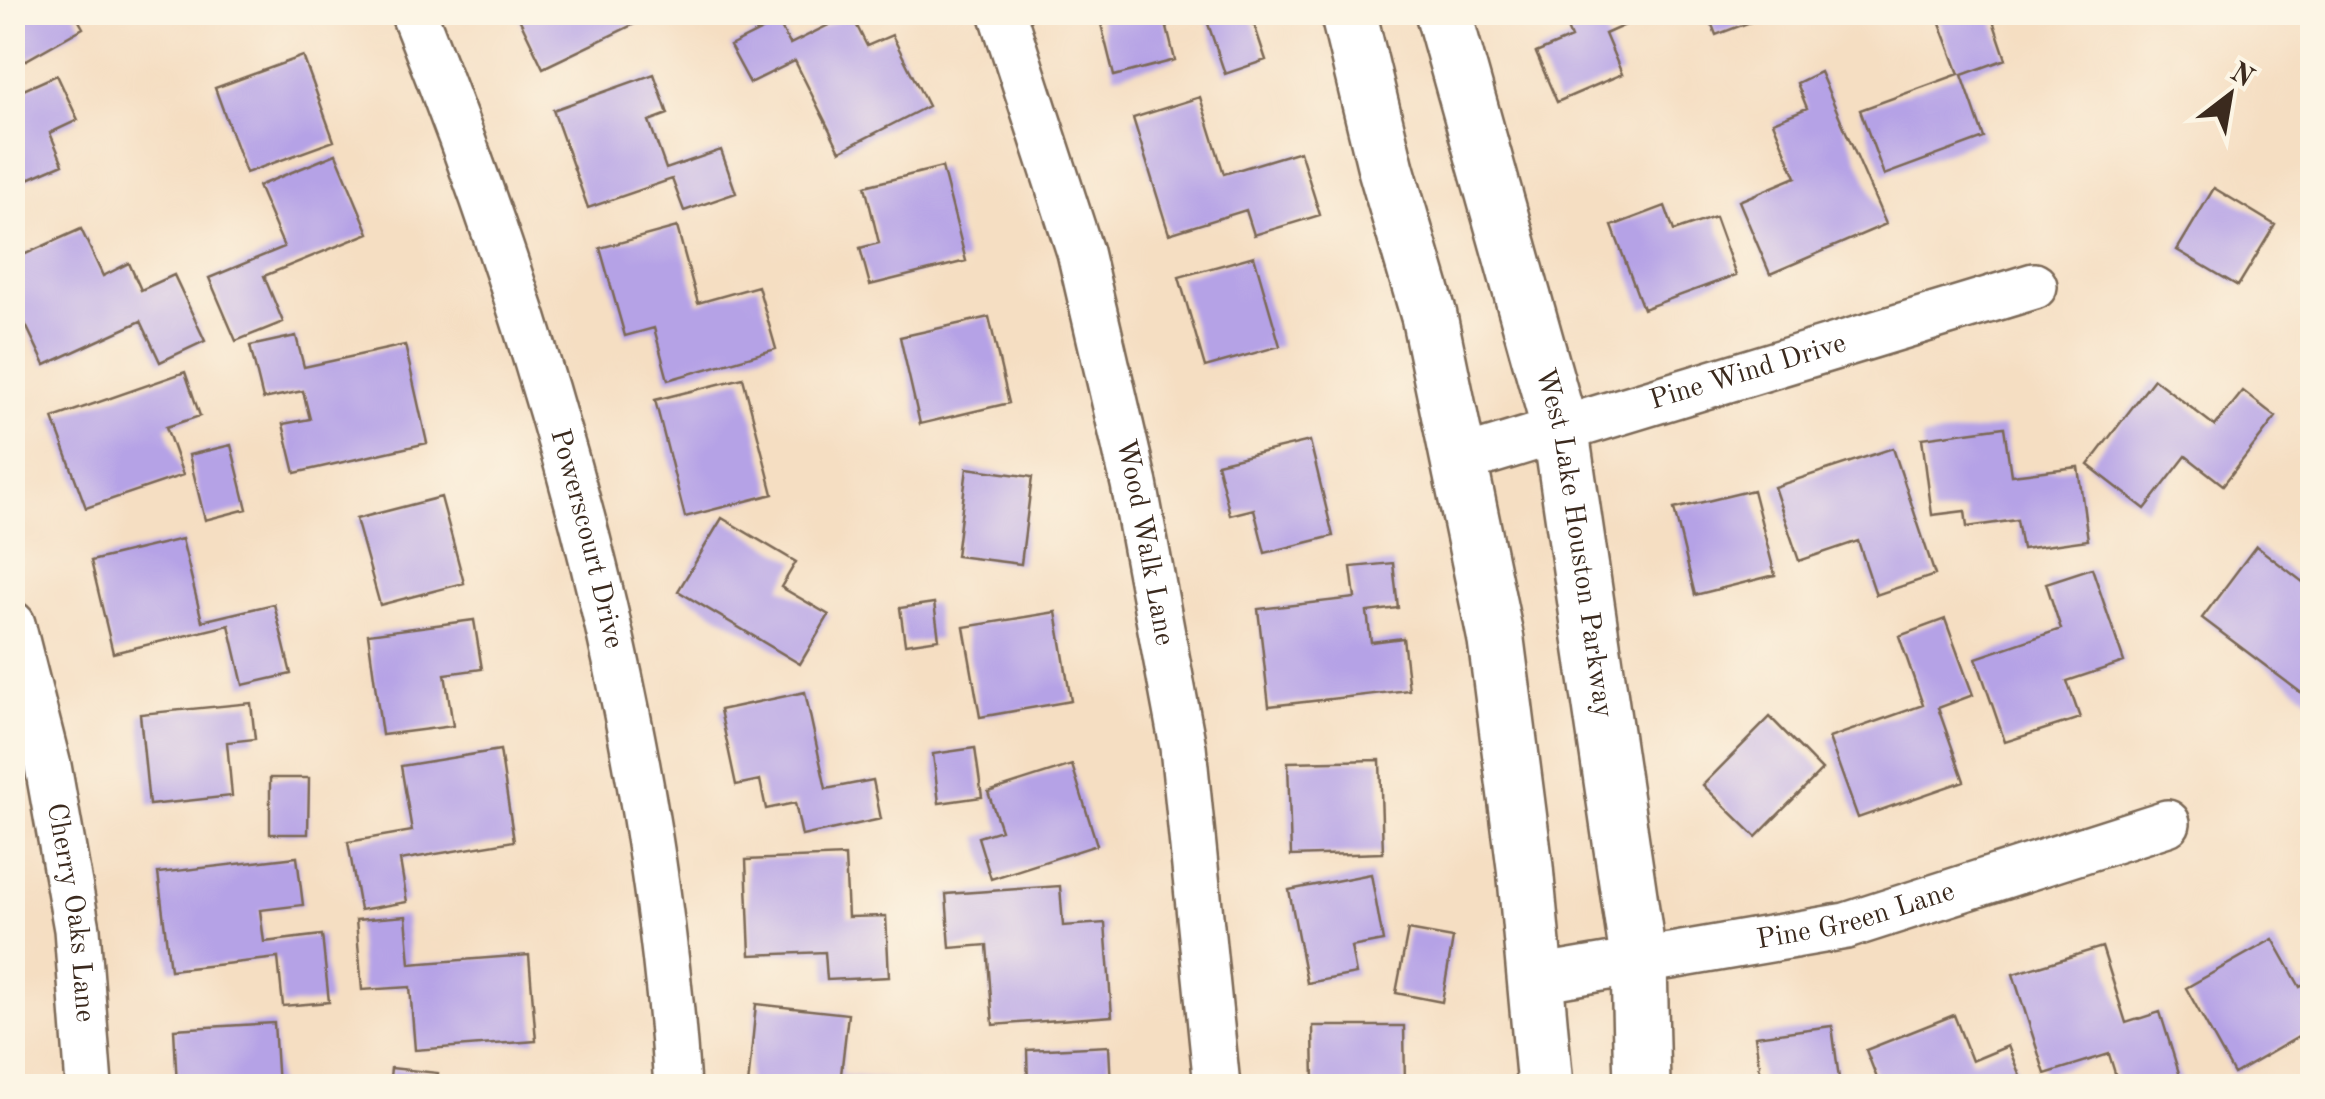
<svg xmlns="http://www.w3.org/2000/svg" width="2325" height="1099" font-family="'Old Standard TT',serif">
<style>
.building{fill:#b5a2e6}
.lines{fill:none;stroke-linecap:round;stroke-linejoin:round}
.street-casing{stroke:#7c6957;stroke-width:50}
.secondary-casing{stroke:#7c6957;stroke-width:60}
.street{stroke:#fff;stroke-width:45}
.secondary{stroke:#fff;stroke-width:55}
.labels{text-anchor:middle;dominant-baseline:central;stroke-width:10;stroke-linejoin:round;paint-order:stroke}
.street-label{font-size:28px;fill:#3b2a1e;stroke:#fcf5e5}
</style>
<rect width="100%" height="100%" fill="#fcf5e5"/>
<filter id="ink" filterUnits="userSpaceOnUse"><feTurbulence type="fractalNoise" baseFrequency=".01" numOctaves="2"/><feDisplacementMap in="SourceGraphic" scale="20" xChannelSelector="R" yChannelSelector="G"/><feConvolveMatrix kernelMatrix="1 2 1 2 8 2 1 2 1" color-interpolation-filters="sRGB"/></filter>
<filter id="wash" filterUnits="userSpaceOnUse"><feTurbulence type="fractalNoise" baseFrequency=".0048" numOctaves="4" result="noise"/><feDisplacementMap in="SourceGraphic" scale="40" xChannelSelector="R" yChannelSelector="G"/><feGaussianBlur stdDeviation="2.25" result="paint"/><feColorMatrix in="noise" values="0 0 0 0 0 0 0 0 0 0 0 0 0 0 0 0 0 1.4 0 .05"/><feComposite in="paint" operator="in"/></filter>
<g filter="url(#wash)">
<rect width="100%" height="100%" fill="#f5dec2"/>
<g id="blocks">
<path class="building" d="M12,12H74L83,28L12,68Z
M516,12H642L645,19L543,68Z
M1098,12H1163L1175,60L1114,76Z
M1204,12H1250L1266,60L1225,74Z
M1560,12H1630L1634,21L1605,34L1622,74L1557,102L1536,53L1571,38Z
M1707,12H1750L1753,21L1716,35Z
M1936,12H1990L2006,59L1962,75L1984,138L1884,175L1860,110L1959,74Z
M851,14L867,46L892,35L928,106L840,151L795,61L750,83L730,46L778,22L790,44Z
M303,56L334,141L246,173L215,88Z
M1820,72L1886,224L1770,274L1739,201L1796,177L1773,122L1807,108L1797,83Z
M654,74L668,114L649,121L666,169L721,150L736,193L684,211L672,179L588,208L553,110Z
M57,75L78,120L50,133L63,164L12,186V95Z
M1200,97L1224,174L1300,151L1320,215L1254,235L1246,210L1169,234L1133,118Z
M336,154L369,233L264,276L283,322L236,341L209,278L284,247L258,186Z
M942,167L966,261L870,285L860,248L879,243L865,186Z
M2214,188L2275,225L2238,286L2177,250Z
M1665,206L1674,231L1715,217L1736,275L1643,309L1612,226Z
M677,227L698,303L758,286L776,349L668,380L654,328L625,336L600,248Z
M81,229L103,276L129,263L141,290L174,275L205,341L160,362L141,321L45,365L12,296V260Z
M1254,256L1280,346L1205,367L1179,277Z
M989,317L1009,403L920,424L900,337Z
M296,336L304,367L405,345L427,443L295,473L283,424L310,419L303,391L263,399L250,346Z
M185,372L200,416L166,427L183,475L86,508L53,418Z
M743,378L773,494L685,517L655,400Z
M2154,379L2215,426L2243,391L2276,417L2223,485L2186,456L2145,509L2088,465Z
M2004,427L2011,475L2078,467L2088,540L2022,549L2017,520L1967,527L1965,511L1932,515L1922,438Z
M1310,441L1333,536L1265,553L1254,509L1230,515L1217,463Z
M231,445L247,509L205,520L189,455Z
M1893,448L1935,575L1876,595L1858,541L1799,561L1774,487Z
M967,468L1032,477L1021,564L956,556Z
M1753,490L1775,575L1695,595L1674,509Z
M441,497L464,583L380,605L356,519Z
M722,518L796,562L781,587L829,615L800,664L678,591Z
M182,539L202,621L274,604L291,674L243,685L229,625L113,653L91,561Z
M2256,546L2312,589V701L2202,618Z
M1393,563L1398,608L1367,612L1371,642L1403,638L1409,690L1269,706L1258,609L1355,598L1351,567Z
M2092,568L2124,662L2067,681L2080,718L2005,742L1976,658L2061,629L2046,583Z
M934,603L939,639L905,644L900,608Z
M1056,612L1071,701L980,717L964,627Z
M1945,619L1973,695L1938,708L1964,781L1858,818L1829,738L1923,705L1899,636Z
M474,620L482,669L445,674L453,726L382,735L368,634Z
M805,692L826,789L873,780L881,819L802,836L795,803L766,809L760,780L736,785L720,710Z
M251,703L255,739L227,742L232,796L149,805L140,714Z
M1770,717L1822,770L1756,837L1703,785Z
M975,748L982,797L939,803L933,754Z
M500,750L514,841L400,860L407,902L360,910L348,842L412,831L401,766Z
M1380,760L1383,853L1291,856L1288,762Z
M1072,765L1097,845L991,879L978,837L1001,830L988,792Z
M270,778H309L308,834H270Z
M845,856L848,917L886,916L889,977L827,980L825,952L750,955L746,860Z
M297,857L303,905L260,910L264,942L322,935L329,1002L283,1006L278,958L170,970L158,873Z
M1371,874L1383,941L1351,947L1356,974L1307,983L1289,890Z
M1060,886L1063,926L1105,923L1112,1016L993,1025L987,945L950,948L946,894Z
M406,916L410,964L529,955L536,1041L415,1050L410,987L362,990L356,920Z
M1408,930L1453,938L1442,1002L1396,993Z
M2273,939L2300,987L2312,980V1029L2234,1074L2186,988Z
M2102,947L2126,1023L2160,1012L2183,1086H2119L2109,1054L2045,1074L2013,974Z
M756,1004L848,1014L841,1075L915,1082L914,1086H748Z
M1954,1015L1972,1061L2008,1046L2024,1086H1880L1866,1050Z
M274,1023L278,1086H177L174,1029Z
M1313,1026H1404L1405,1086H1314Z
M1832,1026L1840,1086H1762L1755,1036Z
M1109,1046L1111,1086H1028L1027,1050Z
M391,1068L438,1073L437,1086H389Z"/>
</g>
</g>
<g filter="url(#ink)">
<use href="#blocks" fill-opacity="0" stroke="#7c6957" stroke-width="2.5"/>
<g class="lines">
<defs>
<g id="street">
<path id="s1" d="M413,12C550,354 653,718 677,1086"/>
<path id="s2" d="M1002,12L1080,252L1134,484L1183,747L1217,1086"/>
<path id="s3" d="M1461,460L2034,286"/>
<path id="s4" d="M12,624L48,766L77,929L89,1086"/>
<path id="s5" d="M1537,979L1846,926L2167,823"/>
</g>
<g id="secondary">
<path d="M1348,12L1386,169L1429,316L1496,640L1525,867L1545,1086"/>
<path id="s6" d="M1443,12L1561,433L1639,964L1642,1086"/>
</g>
</defs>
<use href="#street" class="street-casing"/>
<use href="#secondary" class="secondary-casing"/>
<use href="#street" class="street"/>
<use href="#secondary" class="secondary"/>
</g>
</g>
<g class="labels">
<g class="street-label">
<text stroke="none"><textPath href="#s3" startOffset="300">Pine Wind Drive</textPath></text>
<text stroke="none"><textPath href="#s1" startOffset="555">Powerscourt Drive</textPath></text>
<text stroke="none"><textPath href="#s2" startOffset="550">Wood Walk Lane</textPath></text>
<text stroke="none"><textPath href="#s6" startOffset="548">West Lake Houston Parkway</textPath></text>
<text stroke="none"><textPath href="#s4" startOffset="295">Cherry Oaks Lane</textPath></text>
<text stroke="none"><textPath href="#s5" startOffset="325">Pine Green Lane</textPath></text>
</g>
</g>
<rect width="2325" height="1099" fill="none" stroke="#fcf5e5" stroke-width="50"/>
<g transform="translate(2230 95) rotate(31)" stroke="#fcf5e5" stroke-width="8" paint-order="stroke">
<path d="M0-8L18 38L0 25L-18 38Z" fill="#3b2a1e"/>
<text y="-15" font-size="28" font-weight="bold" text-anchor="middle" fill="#3b2a1e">N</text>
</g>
</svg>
